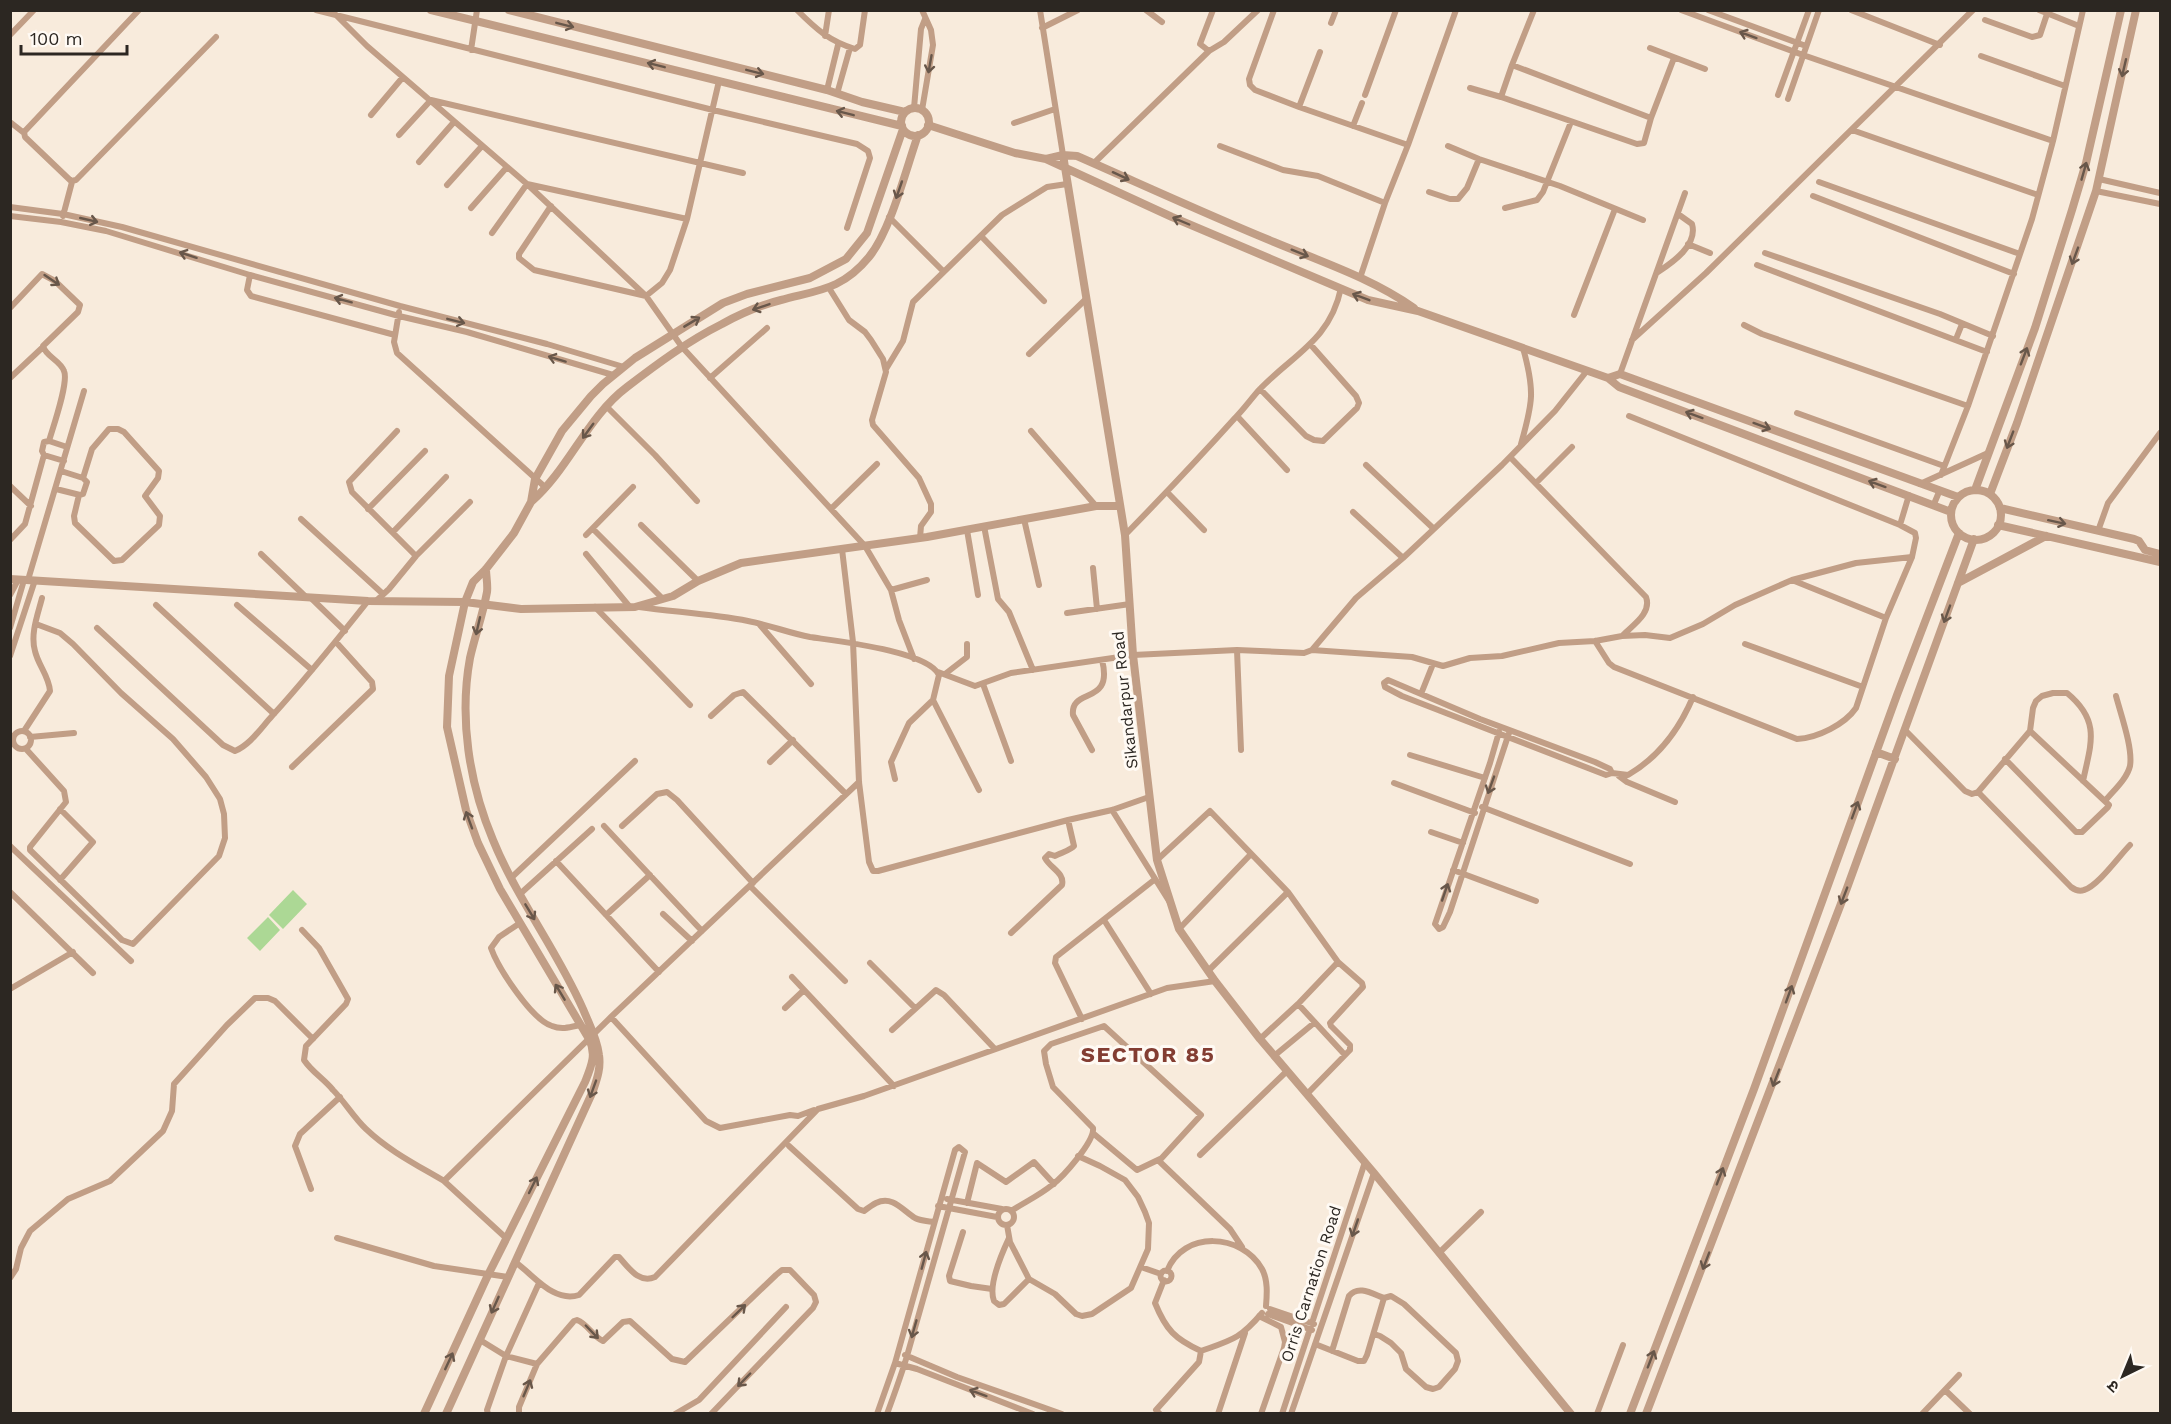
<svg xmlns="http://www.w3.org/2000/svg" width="2171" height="1424" font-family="'Work Sans','Noto Sans Devanagari',sans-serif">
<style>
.pitch{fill:#acd895}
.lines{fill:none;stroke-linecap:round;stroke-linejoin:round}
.minor{stroke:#c19e86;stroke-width:6}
.tertiary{stroke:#c19e86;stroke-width:8}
.oneway{stroke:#68574a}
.labels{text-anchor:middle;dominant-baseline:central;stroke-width:6;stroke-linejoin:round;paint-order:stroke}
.street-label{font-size:16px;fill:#2c2722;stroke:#fffaf4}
.district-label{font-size:22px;font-weight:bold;letter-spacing:1.5px;fill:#833d32;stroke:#fffaf4}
</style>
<rect width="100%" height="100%" fill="#f8ebdc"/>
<path class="pitch" d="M293,890L307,904L283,929L269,915Z
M268,917L280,930L260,951L247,938Z"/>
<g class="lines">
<path class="minor" d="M139,10L24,132L25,137L71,181L76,180L216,37
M316,10L713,110L857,144L868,151L870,158L847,228
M797,10C816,29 829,41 855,49L860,45L865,10
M922,10L931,30L933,45L922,110
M1040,10L1063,155
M1146,10L1162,22
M1274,10L1249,79L1250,85L1255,90L1299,107L1320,52
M1534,10L1512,65L1501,97L1637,144L1644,143L1651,118L1674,58
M1681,10L1803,55L2053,141
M1708,10L1806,46
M1851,10L1940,45
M2039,10L2079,26
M336,15L367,46L527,184L646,296L682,347L865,546L891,590L899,620L914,659
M1985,20L2032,37L2040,35L2047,14
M1331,23L1336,10
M1042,28L1078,10
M10,35L34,10
M825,36L829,10
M1650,48L1705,69
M471,50L477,10
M1209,51L1200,44L1213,10
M1981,56L2065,86
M1512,65L1651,118
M1470,88L1501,97
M827,90L838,45
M837,94L850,48
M1365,95L1396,10
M1778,95L1809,10
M1788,99L1819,10
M1299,107L1408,145L1456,10
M914,108L921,29L925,19
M371,115L403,77
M10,122L24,133
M1014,123L1055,109
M1353,126L1362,103
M1852,130L2038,195
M399,135L431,100L743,173
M1220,146L1283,170L1318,176L1385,203L1408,145
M1448,146L1479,159L1560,186L1643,220
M419,162L454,122
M1094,163L1209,51L1224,42L1258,10
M2099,179L2160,193
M1819,182L2020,254
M447,185L482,146
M2096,191L2160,204
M1429,192L1450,199H1458L1467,188L1479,159
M1813,196L2014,274
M551,206L519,254V258L534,270L646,296L662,283L670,270L687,219L719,81
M10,207L63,214L122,227L400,306L547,344L624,367
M471,208L507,167
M1505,208L1537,200L1543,192L1571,122
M10,216L61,222L106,231L250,275L399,316L467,332L613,375
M63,216L72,182
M889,217L944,272
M492,233L527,184L687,219
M981,236L1044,301
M1688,244L1710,253
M1765,253L1940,314L1993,336
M1757,265L1987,352
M1658,272C1673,262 1698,245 1692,224L1678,214
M250,275L247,290L251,296L395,335
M1360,278L1385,203
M829,288L849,320L865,332L871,340L883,359L886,372L872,420L873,425L919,478L931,504V512L921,526L920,538
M10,308L42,274L55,281L80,305L78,312L43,346C46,357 60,360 64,371C69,382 53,427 49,441
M399,312L394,342L397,353L546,488
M1574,315L1615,209
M1744,325L1762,334L1968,406
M1956,339L1962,324
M1632,340L1706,273L1973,10
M1029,354L1086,299
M886,369L903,341L913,302L1002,215L1047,187L1067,184
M1620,374L1685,193
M10,378L43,347
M710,378L767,328
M1260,389L1306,436L1314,440L1323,441L1357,408L1359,403L1356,396L1310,344
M606,406L655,455L697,501
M1797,413L1944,466
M1237,416L1287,470
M397,431L349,482L352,492L416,556
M1031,431L1096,506
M1521,444C1533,402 1535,391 1523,348
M1510,457L1646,597C1652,613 1633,625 1623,635
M64,461L44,455L42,451L44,442L49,441L67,447
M1366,465L1434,529
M1941,475L1968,406L2032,219L2053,141L2083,10
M1536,483L1572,447
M1920,484L1988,453
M10,486L31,506
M56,489L80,495L83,494L87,482L83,478L61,471
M1167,492L1204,530
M79,495L74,516L75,523L114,561L122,560L159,525L160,516L145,496L158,478L159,471L124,432L118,429H109L92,449L83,478
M1934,504L1939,492
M368,509L425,451
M831,509L877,464
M1353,512L1403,558
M301,519L383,594
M1024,519L1039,585
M641,525L698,581
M1900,525L1909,495
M984,526L998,599L1009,612L1033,670
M593,529L663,599
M967,530L978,595
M2098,531L2108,503L2160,433
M393,532L446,477
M586,535L633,487
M1125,535C1162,497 1199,458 1235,418C1244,409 1251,399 1259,390C1292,355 1330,341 1341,288
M10,540L25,524L44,455
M842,549L853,642L859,782L869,862L873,871H878L1068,820L1112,810L1149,797
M261,554L306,597
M586,554L629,606
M1093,568L1097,609
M28,580L84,391
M1792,580L1886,618
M891,590L927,580
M10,595L18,580
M311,598L345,631
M376,601L389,589L416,556L470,502
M156,605L274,714
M237,605L312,670
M595,607L690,705
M639,607C675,612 712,614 748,621C769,625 789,633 810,637C836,641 928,651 939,675L933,700L909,723L891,762L895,779
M1067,613L1130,604
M760,625L811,684
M10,628L24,580
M97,628L223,745L235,751C250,745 261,728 272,716C306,679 337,640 368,601
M1595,641L1609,663L1614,667L1797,739C1818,738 1845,724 1856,708L1886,618L1912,557L1916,538L1915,533L1900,525L1629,416
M1745,644L1863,687
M1237,650L1241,750
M1312,650L1412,657L1443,666L1470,658L1502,656L1559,643L1595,641L1622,636L1645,635L1670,638L1703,624L1735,605L1792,580L1856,563L1912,557
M10,656L35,580
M938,672L975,686L1011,673L1133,655L1237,650L1304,653L1312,650L1356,598L1403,558L1502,465L1555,411L1586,372
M945,674L967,657V644
M1388,680L1480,719L1595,762L1610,769L1612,773L1606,775L1402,696L1385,687L1384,683Z
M983,684L1011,761
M1421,694L1433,664
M933,700L979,790
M711,716L734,695L743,692L846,794
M13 740a9 9 0 1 1 18 0a9 9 0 1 1-18 0Z
M24,731L50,691C49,676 38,665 35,651C30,634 38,614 42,598
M1906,731L1965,791L1972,794L1978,792L2030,731L2033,708L2036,701L2042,696L2053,693H2067C2101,721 2091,743 2083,781
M1499,732L1490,763L1435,924L1439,929L1443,927L1450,912L1509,733
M30,737L74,733
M26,749L64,791L66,802L30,847V850L122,940L133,944L219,856L225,838L224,814L220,799L206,777L173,739L121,693L73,644L60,633L36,624
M1092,750L1073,715C1070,687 1114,706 1102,660
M1410,755L1485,778
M2005,759L2076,832H2082L2108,807L2109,805L2030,731
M770,762L793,740
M292,767L373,689L372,682L336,642
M1612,773L1628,775C1659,757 1679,730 1693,697
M1619,776L1627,782L1675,802
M1394,783L1475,813
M1978,792L2071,887C2075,890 2079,892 2084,890C2098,886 2119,856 2130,845
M2105,801C2113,791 2127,779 2130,766C2133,748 2121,715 2116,696
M1482,807L1630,864
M1112,810L1169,901
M604,826L702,931
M622,826L657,794L667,792L677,800L753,883
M1431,832L1463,843
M10,846L131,961
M1157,860L1210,811L1288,892L1338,962L1362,983L1363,987L1330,1023L1331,1026L1350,1045V1050L1307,1094
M556,861L659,972
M1453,870L1536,901
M511,878L635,761
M60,880L93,842L60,809
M750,886L845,981
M10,892L93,973
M520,894L592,829
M663,914L692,941
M606,915L650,875
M1104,920L1151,994
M520,923L499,937L491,948C498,968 532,1020 552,1026C562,1030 571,1027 580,1025
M1179,929L1251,854
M302,930L319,948L348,999L346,1004L306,1046L304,1060C312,1072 324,1079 333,1090C345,1102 354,1118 366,1129C389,1151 417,1165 444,1181L611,1017L859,782
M1011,933L1062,885C1065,873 1050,868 1045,858L1049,854L1055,856C1060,853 1071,850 1074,846L1068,820
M870,963L915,1008
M1208,971L1288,892
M792,977L894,1086
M10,989L73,952
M1298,1004L1345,1055
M785,1008L804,990
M611,1017L706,1121L720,1128L790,1115L798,1116L814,1110
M1082,1019L1055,963L1056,957L1154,880
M892,1030L936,990L944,995L994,1048
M1260,1039L1298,1004L1338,962
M1274,1056L1314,1023
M1094,1134L1137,1170L1160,1159
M789,1146L858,1209L864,1211C868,1208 872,1205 876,1203C893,1195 903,1211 915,1218C921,1221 927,1221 934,1222
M1200,1155L1287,1071
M444,1181L506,1238
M311,1189L295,1146L300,1134L340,1097
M947,1199L1002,1209
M967,1203L977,1163L1006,1182L1034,1162L1054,1184
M938,1206L997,1217
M998 1217a8 8 0 1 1 16 0a8 8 0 1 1-16 0Z
M1011,1211C1025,1202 1040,1195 1052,1185C1063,1177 1095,1141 1093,1128L1053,1087L1046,1064L1044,1051L1051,1044L1104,1026L1201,1115L1159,1161L1230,1229L1242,1247
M1007,1225L1010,1242L1029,1279L1055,1294L1076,1314L1082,1316L1092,1314L1131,1288L1148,1249L1149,1223L1145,1212L1138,1197L1125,1180L1100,1166L1078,1156
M963,1232L949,1276L950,1281L971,1286L992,1289
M337,1238L434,1266L508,1277
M1009,1238C1002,1253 988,1286 994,1301L999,1305L1004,1304L1029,1279
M1439,1253L1481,1212
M515,1262C534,1275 553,1303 579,1295L615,1257H619C629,1268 639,1284 655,1277L818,1109L864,1096L1167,988L1215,981
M1141,1267L1161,1274
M1160.5 1276a5.5 5.5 0 1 1 11 0a5.5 5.5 0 1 1-11 0Z
M1167,1271C1183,1230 1242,1233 1262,1269C1268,1280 1267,1294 1266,1306
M10,1278L16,1269L21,1248L30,1231L68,1199L110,1181L163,1131L172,1111L174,1084L227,1025L255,998H268L275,1001L313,1039
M1270,1309L1314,1324
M1268,1314L1312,1330
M1259,1316L1281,1327L1285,1342L1284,1348L1261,1414
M480,1340L506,1356L537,1364
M1315,1344L1358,1361H1364L1367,1355L1384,1298L1391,1296L1404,1304L1456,1353L1458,1361L1455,1369L1439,1387L1433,1389L1426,1387L1406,1369L1401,1353L1391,1343L1380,1336L1374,1334
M1201,1351C1232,1340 1240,1339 1262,1313
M1332,1351L1349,1296C1358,1285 1371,1293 1384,1298
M905,1355L957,1377L1062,1414
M1945,1390L1970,1414
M488,1414L487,1410L506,1356L539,1283
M519,1414V1407L537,1364L574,1321L577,1320C588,1324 592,1336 603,1341L623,1322L630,1321L672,1359L685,1362L776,1275L782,1270H790L814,1295L816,1302L813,1308L711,1414
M675,1414L699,1400L786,1307
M877,1414L895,1363
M887,1414C894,1395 901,1376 907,1356L965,1152L959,1147L955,1150L895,1363L917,1369L1033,1414
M1160,1414L1156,1410L1199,1362L1201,1351C1175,1339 1166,1330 1155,1303L1164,1280
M1218,1414L1245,1333
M1282,1414L1365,1162
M1291,1414L1374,1173
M1597,1414L1623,1345
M1922,1414L1959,1375"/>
<path class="tertiary" d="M431,10L902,126
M509,10L827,90L862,102L905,112
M901 122a14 14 0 1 1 28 0a14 14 0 1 1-28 0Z
M928,125L1015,153L1046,159L1172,217L1368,300L1418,311L1608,378L1619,387L1951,512
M1063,155L1125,535L1133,655L1157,860L1179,929L1215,981L1260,1039L1374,1173L1571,1414
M1046,159L1063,155L1077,156C1143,185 1208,215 1274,242C1322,262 1371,278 1414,308
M1608,378L1620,374L1958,497
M1975,490L2035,328L2072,210L2086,163L2121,10
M1951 515a25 25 0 1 1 50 0a25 25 0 1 1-50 0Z
M1990,494L2017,423L2096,191L2136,10
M531,502C569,469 587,417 627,387C657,364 688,341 722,324C740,314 761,305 781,300C818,290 842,290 869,257C891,230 906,169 918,135
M2000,508L2134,539L2139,541L2145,550L2160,554
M1998,525L2160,562
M10,579L368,601L465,602L521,609L635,607L673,596L698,581L741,563L927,537L1096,506H1119
M1958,583L2046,536
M1876,752L1895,759
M424,1414L488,1275L585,1082C591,1067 597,1054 589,1039L500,889L478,843L466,810L447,727L449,676L465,602L473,582L486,569L514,533L531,502L535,479L562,431L591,396L603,384L635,358L723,303L747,294L810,278L846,259L867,233L903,129
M446,1414L593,1091C597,1079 601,1068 599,1055C597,1038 589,1024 583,1009C557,950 517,899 493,840C469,783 459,718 470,658C475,636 483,614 487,592C488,585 486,576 486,569
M1630,1414L1754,1089L1897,695L1959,533
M1646,1414L1847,888L1974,539"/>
</g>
<defs><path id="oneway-shaft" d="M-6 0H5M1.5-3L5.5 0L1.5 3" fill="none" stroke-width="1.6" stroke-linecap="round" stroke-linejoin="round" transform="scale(1.5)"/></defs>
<g class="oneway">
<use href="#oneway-shaft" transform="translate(565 25) rotate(14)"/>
<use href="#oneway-shaft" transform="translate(1748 35) rotate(-160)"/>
<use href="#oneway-shaft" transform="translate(930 64) rotate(100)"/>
<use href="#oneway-shaft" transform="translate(656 65) rotate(-166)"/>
<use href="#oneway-shaft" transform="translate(2124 68) rotate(103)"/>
<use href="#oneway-shaft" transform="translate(755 72) rotate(14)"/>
<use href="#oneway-shaft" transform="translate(845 113) rotate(-166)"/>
<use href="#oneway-shaft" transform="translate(2084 171) rotate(-74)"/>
<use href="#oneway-shaft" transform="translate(1121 176) rotate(25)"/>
<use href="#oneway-shaft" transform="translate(899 190) rotate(109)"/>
<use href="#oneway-shaft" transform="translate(89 220) rotate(13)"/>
<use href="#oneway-shaft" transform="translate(1181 221) rotate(-157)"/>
<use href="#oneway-shaft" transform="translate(1300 253) rotate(22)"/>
<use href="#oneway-shaft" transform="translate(188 255) rotate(-162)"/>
<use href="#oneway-shaft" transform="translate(2075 256) rotate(110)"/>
<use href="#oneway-shaft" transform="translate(52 280) rotate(34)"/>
<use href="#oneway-shaft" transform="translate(1361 297) rotate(-159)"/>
<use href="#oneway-shaft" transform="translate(343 300) rotate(-165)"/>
<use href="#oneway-shaft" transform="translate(761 307) rotate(161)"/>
<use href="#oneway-shaft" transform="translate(456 321) rotate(14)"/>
<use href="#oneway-shaft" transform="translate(692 322) rotate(-31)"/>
<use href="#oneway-shaft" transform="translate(2024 356) rotate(-69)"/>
<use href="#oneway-shaft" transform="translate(557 359) rotate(-163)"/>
<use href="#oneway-shaft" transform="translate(1694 415) rotate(-160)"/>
<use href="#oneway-shaft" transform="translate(1762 426) rotate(20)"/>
<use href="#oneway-shaft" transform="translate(588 431) rotate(126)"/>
<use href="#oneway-shaft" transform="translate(2010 440) rotate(111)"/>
<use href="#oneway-shaft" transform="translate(1877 484) rotate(-160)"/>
<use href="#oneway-shaft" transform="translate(2057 522) rotate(12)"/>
<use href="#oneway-shaft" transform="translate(1947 614) rotate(110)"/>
<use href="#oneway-shaft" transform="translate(478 626) rotate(103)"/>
<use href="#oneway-shaft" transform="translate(1491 785) rotate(110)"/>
<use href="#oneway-shaft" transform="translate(1855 810) rotate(-70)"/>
<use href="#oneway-shaft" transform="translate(469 820) rotate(-110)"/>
<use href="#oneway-shaft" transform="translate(1445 892) rotate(-71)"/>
<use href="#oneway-shaft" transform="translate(1844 896) rotate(111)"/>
<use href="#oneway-shaft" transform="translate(530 912) rotate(59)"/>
<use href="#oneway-shaft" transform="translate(560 992) rotate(-121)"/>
<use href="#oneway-shaft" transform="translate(1789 994) rotate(-70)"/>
<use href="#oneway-shaft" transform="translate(1776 1078) rotate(111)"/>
<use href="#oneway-shaft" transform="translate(593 1089) rotate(110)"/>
<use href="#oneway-shaft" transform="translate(1720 1176) rotate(-69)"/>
<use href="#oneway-shaft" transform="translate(533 1185) rotate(-64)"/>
<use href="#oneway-shaft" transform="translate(1355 1228) rotate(109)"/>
<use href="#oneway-shaft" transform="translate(924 1260) rotate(-75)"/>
<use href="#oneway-shaft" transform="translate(1706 1261) rotate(111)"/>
<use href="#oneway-shaft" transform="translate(495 1305) rotate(114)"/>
<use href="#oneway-shaft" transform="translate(739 1311) rotate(-44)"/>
<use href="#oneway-shaft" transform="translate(914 1329) rotate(106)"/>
<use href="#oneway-shaft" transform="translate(592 1332) rotate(46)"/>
<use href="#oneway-shaft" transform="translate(1651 1359) rotate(-69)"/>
<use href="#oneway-shaft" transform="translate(449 1361) rotate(-65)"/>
<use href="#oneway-shaft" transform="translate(744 1380) rotate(134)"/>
<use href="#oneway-shaft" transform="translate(527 1388) rotate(-67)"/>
<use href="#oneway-shaft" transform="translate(978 1393) rotate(-160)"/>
</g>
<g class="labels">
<g class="street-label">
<text transform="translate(1125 700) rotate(-96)">Sikandarpur Road</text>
<text transform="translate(1311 1284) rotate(-72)">Orris Carnation Road</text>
</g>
<g class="district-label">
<text x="1148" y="1054">SECTOR 85</text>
</g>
</g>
<rect width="2171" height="1424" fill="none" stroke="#2c2722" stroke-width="24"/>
<g transform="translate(2123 1376) rotate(223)" stroke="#fffaf4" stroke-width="4.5" paint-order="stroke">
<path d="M0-4.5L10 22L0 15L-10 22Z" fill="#2c2722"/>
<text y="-9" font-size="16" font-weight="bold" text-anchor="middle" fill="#2c2722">उ</text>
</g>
<path d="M21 45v9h106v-9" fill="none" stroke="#2c2722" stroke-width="3"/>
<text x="30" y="45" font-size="18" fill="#2c2722" stroke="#fffaf4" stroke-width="4.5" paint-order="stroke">100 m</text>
</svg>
